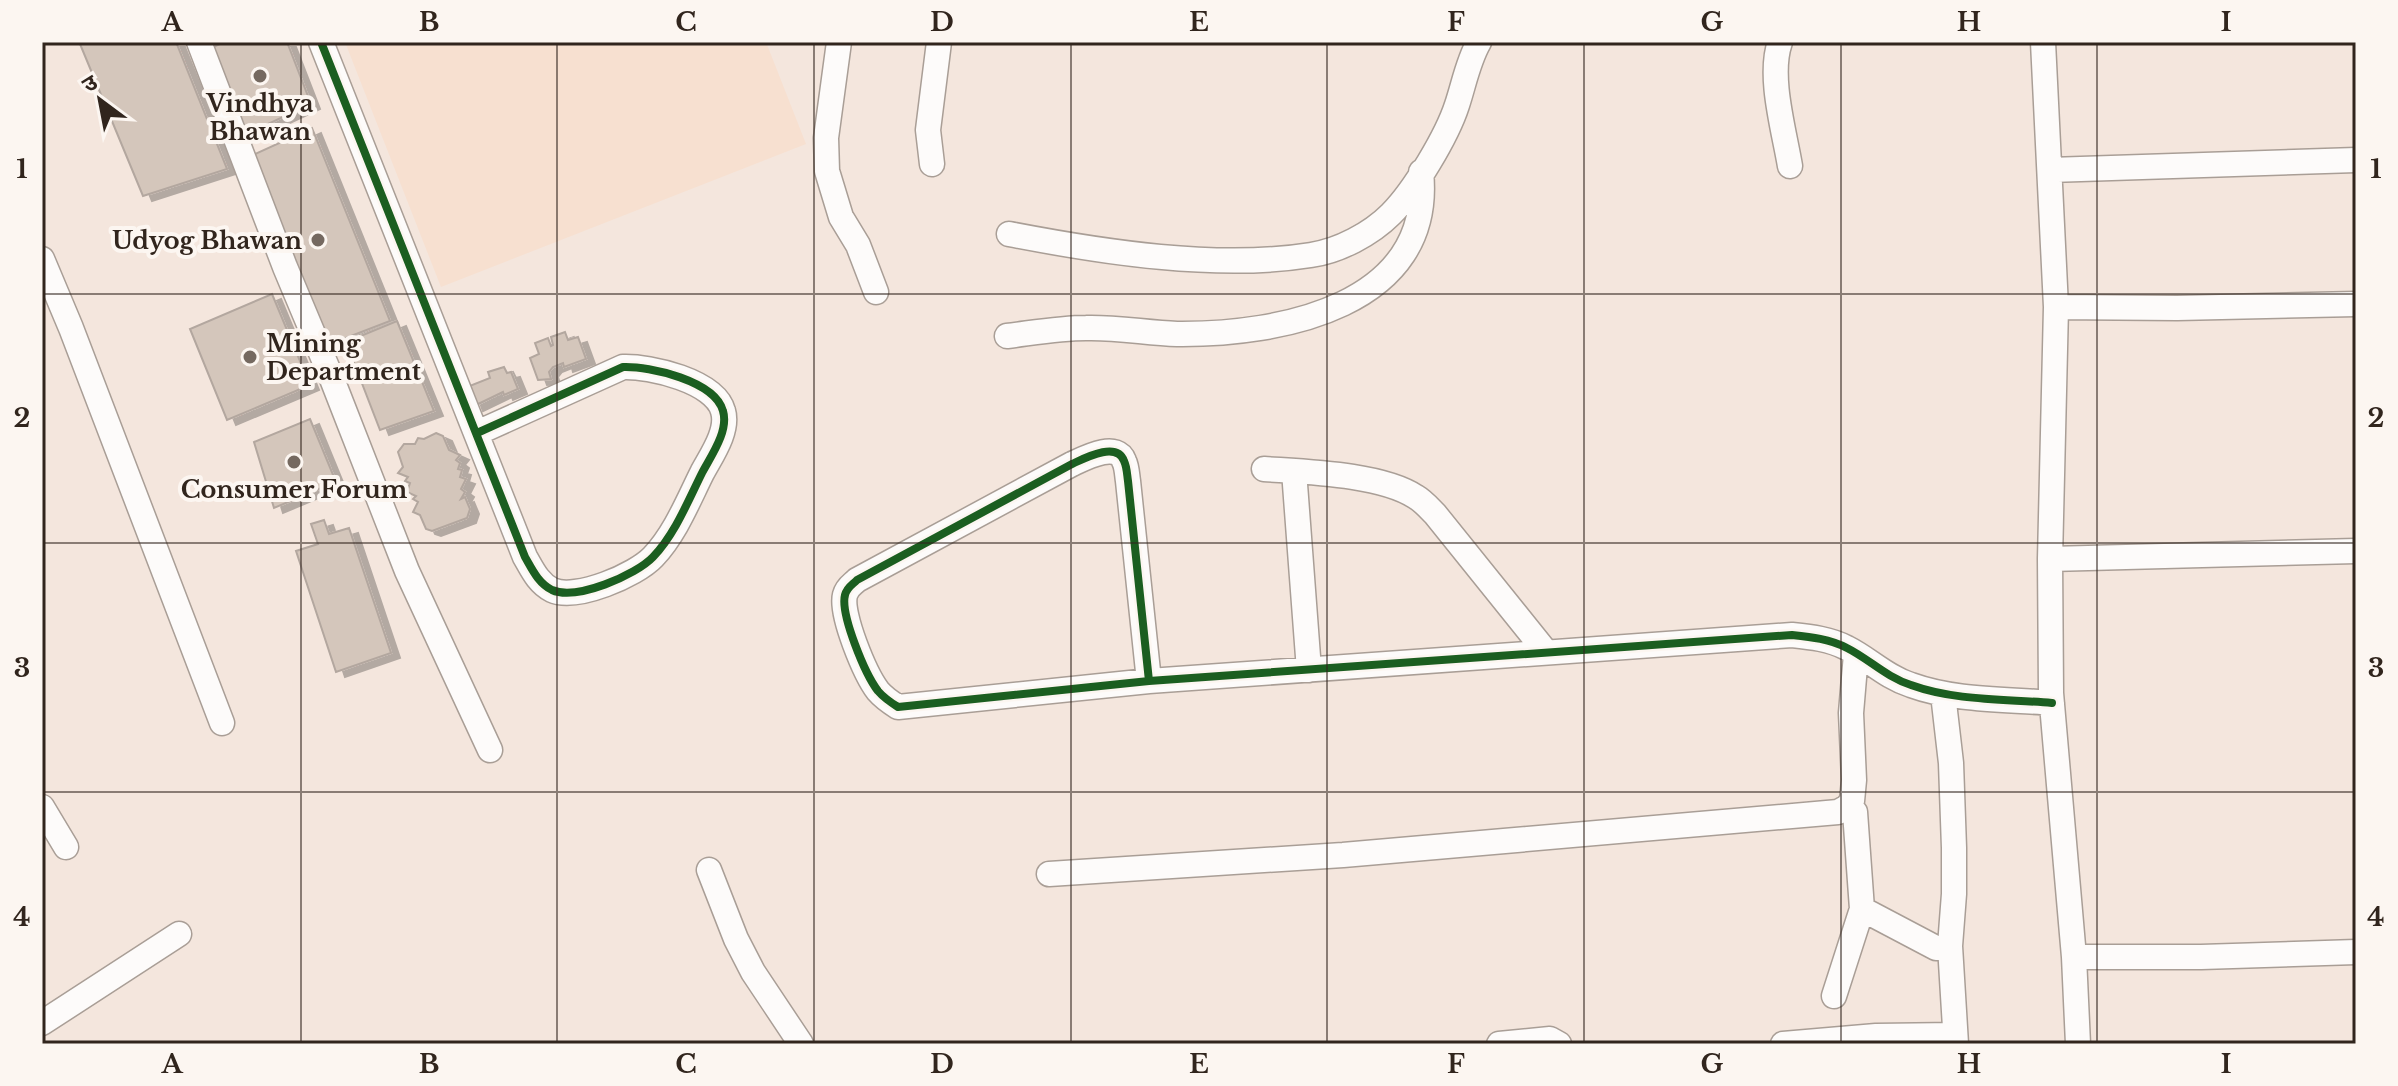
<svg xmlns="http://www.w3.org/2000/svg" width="2398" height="1086" font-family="'Libre Baskerville','Noto Sans Devanagari',serif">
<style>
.built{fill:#f7e0d0}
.building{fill:#d4c6bb;stroke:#b3a79f;stroke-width:2;filter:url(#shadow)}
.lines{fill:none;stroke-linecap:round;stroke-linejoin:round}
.minor-casing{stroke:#a99e96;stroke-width:27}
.minor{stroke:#fdfbfa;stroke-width:24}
.cycleway-casing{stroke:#fcf6f1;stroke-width:13}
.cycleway{stroke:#1b5e20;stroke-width:8}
.grid{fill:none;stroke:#31251d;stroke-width:2;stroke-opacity:0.55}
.poi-dot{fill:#756960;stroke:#fcf6f1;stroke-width:3}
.labels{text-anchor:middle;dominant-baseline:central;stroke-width:8;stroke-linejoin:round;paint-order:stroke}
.poi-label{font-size:24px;font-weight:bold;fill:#31251d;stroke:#fcf6f1}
.neatline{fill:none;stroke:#31251d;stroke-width:3}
.grid-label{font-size:26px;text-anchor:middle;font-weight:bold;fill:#31251d}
</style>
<defs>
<filter id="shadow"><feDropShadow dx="9" dy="5" stdDeviation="0" flood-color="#0004"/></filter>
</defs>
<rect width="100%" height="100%" fill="#f4e6dd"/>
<path class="built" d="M345,42H766L806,144L441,287Z"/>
<path class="building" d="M85,42H176L227,169L143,196L80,44Z
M224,42H287L311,104L242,136L209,49Z
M312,128L390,321L325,346L244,159Z
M272,294L310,385L227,420L190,329Z
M397,321L434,411L380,430L346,342Z
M565,332L568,340L578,337L586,359L564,367L563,363L553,367L549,372L551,379L538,380L530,358L539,354L535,343L548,338L551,346L553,345L551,337Z
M504,367L507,373L511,372L518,389L504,395L503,392L474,406L467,387L490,378L488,372Z
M310,419L336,482L274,508L254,442Z
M436,433L443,436L449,450L460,455L456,460L460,463L458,469L462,470L460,477L466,479L461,489L465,492L461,499L465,497L470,509L467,518L432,531L426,529L420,515L413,512L418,502L413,499L416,496L407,492L410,483L405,481L408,477L398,473L403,467L398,452L404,444H415L418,438L424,439Z
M324,520L329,534L349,528L391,653L336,672L296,551L318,544L311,524Z"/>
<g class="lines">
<defs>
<path id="minor" d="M199,42L285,267L332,379L407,571L490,750
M321,42L525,557C532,569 538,583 552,590C576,601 636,575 653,557C675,534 688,501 702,473C711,456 729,431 723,411C715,381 650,366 623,367L477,433
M839,42L826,138L827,171L841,217L858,245L876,292
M1780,42C1768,76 1784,130 1790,166
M2043,42L2056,307L2050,559L2051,693L2074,957L2078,1044
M932,164L928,130L939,42
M2050,170L2356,160
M1009,234C1102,252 1218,270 1311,255C1339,251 1371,234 1391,214C1414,191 1447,136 1457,105C1464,84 1468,61 1479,42
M42,259L71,328L222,723
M2056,307L2177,308L2356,304
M1007,336C1032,333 1060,328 1086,328C1116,327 1147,333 1177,334C1280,335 1435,306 1421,172
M1264,469C1306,472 1381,474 1416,497C1423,501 1429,508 1435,514L1546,652
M1294,471L1309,670
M2050,559L2356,551
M1149,681L1128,481C1127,475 1127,467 1124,461C1117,441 1085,458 1072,464L857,580C852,585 847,587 845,595C840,614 865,674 878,691C884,698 890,702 898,707L1149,681L1792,635C1811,637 1830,639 1847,648C1869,659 1886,677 1911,685C1955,701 2006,699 2052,703
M1943,694L1951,763L1954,848V894L1950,946L1956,1044
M42,807L66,847
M709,870L736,939L753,972L801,1044
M1049,874L1343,855L1838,812L1847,807L1852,801L1854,780L1851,713L1856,654
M1862,909L1936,948L1950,946
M2074,957H2201L2356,952
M1834,996L1862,909L1855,812
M42,1023L179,934
M1499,1044L1550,1039L1559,1044
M1783,1044L1876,1036L1955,1035"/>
</defs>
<use href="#minor" class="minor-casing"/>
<use href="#minor" class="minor"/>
<defs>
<path id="cycleway" d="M321,42L525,557C532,569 538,583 552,590C576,601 636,575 653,557C675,534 688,501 702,473C711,456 729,431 723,411C715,381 650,366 623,367L477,433
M1149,681L1128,481C1127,475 1127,467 1124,461C1117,441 1085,458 1072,464L857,580C852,585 847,587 845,595C840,614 865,674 878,691C884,698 890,702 898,707L1149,681L1792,635C1811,637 1830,639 1847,648C1869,659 1886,677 1911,685C1955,701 2006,699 2052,703"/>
</defs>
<use href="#cycleway" class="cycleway-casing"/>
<use href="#cycleway" class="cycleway"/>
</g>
<path class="grid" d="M301,42V1044M557,42V1044M814,42V1044M1071,42V1044M1327,42V1044M1584,42V1044M1841,42V1044M2097,42V1044M42,294H2356M42,543H2356M42,792H2356"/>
<g class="poi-dot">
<circle cx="260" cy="76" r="8"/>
<circle cx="318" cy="240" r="8"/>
<circle cx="250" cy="357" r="8"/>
<circle cx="294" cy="462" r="8"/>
</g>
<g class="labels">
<g class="poi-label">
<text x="260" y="103">Vindhya<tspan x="260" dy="28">Bhawan</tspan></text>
<text x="302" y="240" text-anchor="end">Udyog Bhawan</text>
<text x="266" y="343" text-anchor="start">Mining<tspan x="266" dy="28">Department</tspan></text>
<text x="294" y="489">Consumer Forum</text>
</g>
</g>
<rect width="2398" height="1086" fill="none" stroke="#fcf6f1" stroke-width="88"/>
<g transform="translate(100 100) rotate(328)" stroke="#fcf6f1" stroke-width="6" paint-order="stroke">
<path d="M0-6L14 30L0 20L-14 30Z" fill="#31251d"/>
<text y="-12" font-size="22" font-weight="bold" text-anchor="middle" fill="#31251d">उ</text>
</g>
<rect x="44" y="44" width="2310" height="998" class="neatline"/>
<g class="grid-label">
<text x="172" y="31">A</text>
<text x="429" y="31">B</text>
<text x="686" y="31">C</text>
<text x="942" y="31">D</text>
<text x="1199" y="31">E</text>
<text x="1456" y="31">F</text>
<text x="1712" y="31">G</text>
<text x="1969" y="31">H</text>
<text x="2226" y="31">I</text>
<text x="22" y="178">1</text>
<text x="2376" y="178">1</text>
<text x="22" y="427">2</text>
<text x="2376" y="427">2</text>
<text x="22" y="677">3</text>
<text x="2376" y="677">3</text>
<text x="22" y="926">4</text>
<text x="2376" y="926">4</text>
<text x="172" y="1073">A</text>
<text x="429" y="1073">B</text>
<text x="686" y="1073">C</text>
<text x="942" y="1073">D</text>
<text x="1199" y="1073">E</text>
<text x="1456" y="1073">F</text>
<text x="1712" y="1073">G</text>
<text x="1969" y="1073">H</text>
<text x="2226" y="1073">I</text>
</g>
</svg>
